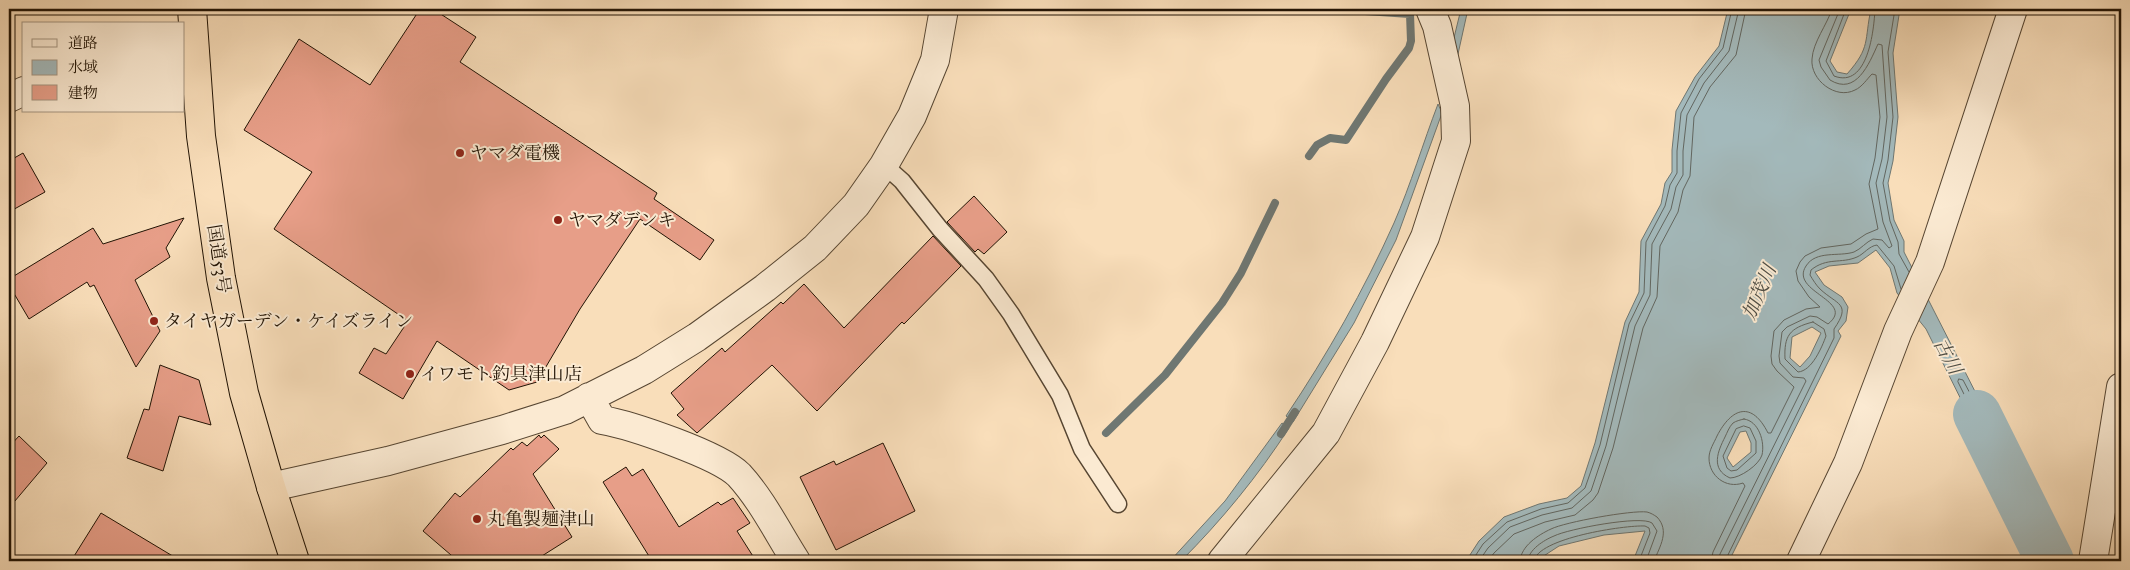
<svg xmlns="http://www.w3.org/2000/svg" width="2130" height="570" font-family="'IM FELL Great Primer','Noto Serif JP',serif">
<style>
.water{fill:#a3b9bb;stroke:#6f7772;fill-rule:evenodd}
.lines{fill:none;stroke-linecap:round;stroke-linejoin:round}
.shore{stroke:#626660;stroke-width:1}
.stream{stroke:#6f7772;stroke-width:8}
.river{stroke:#a3b9bb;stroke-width:48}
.building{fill:#e79e88;stroke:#211304}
.service-casing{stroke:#574632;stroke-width:19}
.minor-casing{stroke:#574632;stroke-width:30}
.trunk-casing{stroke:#211304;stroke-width:30}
.service{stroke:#fbead2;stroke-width:16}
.minor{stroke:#fbead2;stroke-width:28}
.trunk{stroke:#f9deba;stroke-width:28}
.poi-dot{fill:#8f2418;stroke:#fbead2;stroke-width:2}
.labels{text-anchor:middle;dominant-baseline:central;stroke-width:4;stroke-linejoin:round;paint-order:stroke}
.poi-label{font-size:18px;fill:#211304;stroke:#fbead2;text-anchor:start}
.street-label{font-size:18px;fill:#211304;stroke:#fbead2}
.water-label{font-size:19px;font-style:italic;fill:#4e4d44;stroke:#fbead2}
</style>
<rect width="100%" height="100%" fill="#f9deba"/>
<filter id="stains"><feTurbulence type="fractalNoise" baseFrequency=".004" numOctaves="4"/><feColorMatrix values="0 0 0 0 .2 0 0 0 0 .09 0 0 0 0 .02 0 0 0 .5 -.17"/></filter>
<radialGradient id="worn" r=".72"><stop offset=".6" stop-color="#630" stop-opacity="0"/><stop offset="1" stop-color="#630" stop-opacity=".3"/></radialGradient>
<path class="water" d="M1461,9H1468L1456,63L1451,50Z
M1728,9H1851L1830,61L1837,72L1847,74C1871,47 1864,41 1871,9H1900L1893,53L1898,117L1893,161L1888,183L1894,220L1904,241V252L2014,468L1999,476L1926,329L1897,293L1890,268L1876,250L1858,263L1829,266L1815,272L1824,285L1842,297L1848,307L1846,321L1838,331L1841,336L1729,561H1633L1645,531L1604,535L1559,546L1536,561H1466L1479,541L1504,517L1539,504L1567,498L1581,486L1595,443L1625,322L1639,292L1641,241L1661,204L1665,183L1672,172V150L1676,111L1695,77L1719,46ZM1812,327L1821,333L1810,356L1800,367L1790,358L1792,337ZM1746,431L1751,443V452L1733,467L1727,458L1740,432Z
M1438,104L1442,113L1396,240L1354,323L1293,422L1286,416C1327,355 1364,290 1394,223C1411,184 1423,143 1438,104Z
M1282,423L1289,428C1258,476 1221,521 1181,561H1170L1225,501Z"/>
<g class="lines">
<path class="shore" d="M1846,9L1826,61L1834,76C1868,89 1874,30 1875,9
M1895,9L1888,52L1893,117L1888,160L1883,183L1890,221L1898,242L1899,254L1909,272
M1813,322L1824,329L1826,336C1822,347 1812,371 1798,372L1785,359C1784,336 1789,328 1813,322Z
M1959,379L1963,380L2007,464L2004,468L2000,467L1958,382Z
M1744,419C1759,421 1765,442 1762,455C1759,465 1740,478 1730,478C1710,469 1718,451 1725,437C1727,433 1729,427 1733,423C1736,421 1740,420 1744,419Z
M1744,426L1750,428L1756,441V453L1737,470L1731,471L1727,468L1723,456L1736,429Z
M1472,561L1483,544L1507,522L1541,509L1568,503L1585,488L1600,445L1629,324L1644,293L1646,242L1665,206L1670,185L1677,173V151L1681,113L1699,79L1723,48L1732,9
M1479,561L1488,548L1510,527L1542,515L1572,508L1591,491L1606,446L1635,326L1650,295L1652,244L1671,209L1676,187L1683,175V151L1687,115L1704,83L1729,51L1739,9
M1488,561L1494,553L1514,534L1545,522L1575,515L1593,500L1598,493L1613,448L1643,328L1657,297L1660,246L1678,212L1683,190L1690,176L1694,117L1710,87L1736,55L1746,9
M1520,561C1521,546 1538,535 1551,529C1565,522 1632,510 1647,512C1651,513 1654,515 1657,517C1670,531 1660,546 1654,561
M1528,561C1528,550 1544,540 1554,536C1568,529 1641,515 1652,523L1657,531L1646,561
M1534,561C1537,538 1625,525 1645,526L1649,528L1650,533L1639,561
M1711,561L1713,552L1745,486L1743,483C1726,489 1709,476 1709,458C1709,450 1714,443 1717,436C1732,407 1752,401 1768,433H1771L1794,387L1777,371L1772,364L1771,356L1774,331L1784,320L1806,309L1820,307L1809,297L1798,281L1796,271L1800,262L1805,256L1821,248L1851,244L1866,234L1878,229L1869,184L1875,158L1880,117L1876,75L1872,74C1867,79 1862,87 1855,90C1836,100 1810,80 1812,59C1813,42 1827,25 1832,9
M1718,561L1720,554L1806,381L1804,378L1793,377L1780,363L1779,356L1782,332L1787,327L1810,316L1817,317L1828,324C1857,301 1789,292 1806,266C1816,250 1839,257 1854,252C1861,249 1866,242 1873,239L1882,240L1889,248L1892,246L1883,222L1876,183L1882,159L1887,117L1882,45L1878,44C1869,64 1856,96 1830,80L1821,67L1819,60L1840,9
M1725,561L1834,338V329C1852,303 1837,305 1820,289C1816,285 1813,280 1810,275L1811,270C1827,257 1841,264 1857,257C1864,254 1869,246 1877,245L1894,266L1901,289"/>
<path class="stream" d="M1309,156L1317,145L1330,138L1346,140L1386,79L1409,48L1411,41L1410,14L1335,9
M1106,433L1165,375L1222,303L1241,273L1275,203
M1281,434L1295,412"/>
<path class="river" d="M1977,414L2050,561"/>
</g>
<path class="building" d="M420,9H433L476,37L460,62L657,193L654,199L714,240L700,260L640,219L580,309L537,382L509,390L437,341L403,399L359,373L374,348L386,354L408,321L274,229L312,172L244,130L299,39L370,85Z
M23,153L45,192L9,212V161Z
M974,196L1007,232L984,254L978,249L975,252L947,222Z
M184,218L166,248L170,257L135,280L160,331L136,367L94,285L90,287L87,282L29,319L9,285V279L93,228L103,244Z
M933,236L961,266L904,324L902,322L817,411L772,365L697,433L677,415L684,409L671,393L722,348L725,352L781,302L783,304L804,284L844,328Z
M160,365L199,380L211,425L179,416L163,471L127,458L144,409L149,410Z
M539,435L541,438L544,435L559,449L533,474L572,537L534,561H458L423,531L455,493L460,497L511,448L513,450L522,442L527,446Z
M19,436L47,463L9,508V447Z
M883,443L915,511L836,550L800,477L834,461L836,465Z
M626,467L632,476L643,469L679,527L718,502L721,505L733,498L750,523L737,531L756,561H652L603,482Z
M101,513L181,561H71Z"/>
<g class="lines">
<defs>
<path id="service" d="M884,165L902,181L940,229L986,279L1011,314L1060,395L1082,449L1118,504"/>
<path id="minor" d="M9,98L24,91
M589,397L602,420C631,425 719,455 739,475C762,500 778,533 796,561
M271,487L388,461L502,430L565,410L644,370L697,337L765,288L815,248L856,205L884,165L912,116L935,60L944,9
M1222,561L1326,433L1375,342L1425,237L1456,141L1455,106L1437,26L1430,9
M1801,561L1848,463L1898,331L1930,262L2013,9
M2093,561L2121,387"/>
<path id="trunk" d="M192,9L201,136L221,278L244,393L271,487L295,561"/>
</defs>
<use href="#service" class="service-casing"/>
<use href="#minor" class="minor-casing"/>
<use href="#trunk" class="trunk-casing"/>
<use href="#service" class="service"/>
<use href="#minor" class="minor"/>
<use href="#trunk" class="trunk"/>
</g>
<g class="poi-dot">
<circle cx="460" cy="153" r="5"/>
<circle cx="558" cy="220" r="5"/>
<circle cx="154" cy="321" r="5"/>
<circle cx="410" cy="374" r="5"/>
<circle cx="477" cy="519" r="5"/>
</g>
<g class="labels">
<g class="poi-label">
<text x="470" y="153">ヤマダ電機</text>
<text x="568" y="220">ヤマダデンキ</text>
<text x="164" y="321">タイヤガーデン・ケイズライン</text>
<text x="420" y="374">イワモト釣具津山店</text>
<text x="487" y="519">丸亀製麺津山</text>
</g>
<g class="street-label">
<text transform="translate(219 259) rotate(81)">国道53号</text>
</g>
<g class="water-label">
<text transform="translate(1759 292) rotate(-67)">加茂川</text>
<text transform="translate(1948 356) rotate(62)">古川</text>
</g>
</g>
<rect width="2130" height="570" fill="none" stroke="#f9deba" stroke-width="30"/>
<rect x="10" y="10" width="2110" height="550" fill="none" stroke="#211304" stroke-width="2.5"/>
<rect x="15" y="15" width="2100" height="540" fill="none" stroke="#211304"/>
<rect x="22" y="22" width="162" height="90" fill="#fbead2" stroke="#a49480"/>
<rect x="32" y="39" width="25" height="8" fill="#fbead2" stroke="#a49480"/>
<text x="68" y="48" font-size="15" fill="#211304">道路</text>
<rect x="32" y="60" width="25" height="15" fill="#a3b9bb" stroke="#a49480"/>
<text x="68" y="72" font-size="15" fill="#211304">水域</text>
<rect x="32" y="85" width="25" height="15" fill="#e79e88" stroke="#a49480"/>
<text x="68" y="98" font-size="15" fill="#211304">建物</text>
<rect width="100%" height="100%" filter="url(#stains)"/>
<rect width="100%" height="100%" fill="url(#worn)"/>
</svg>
